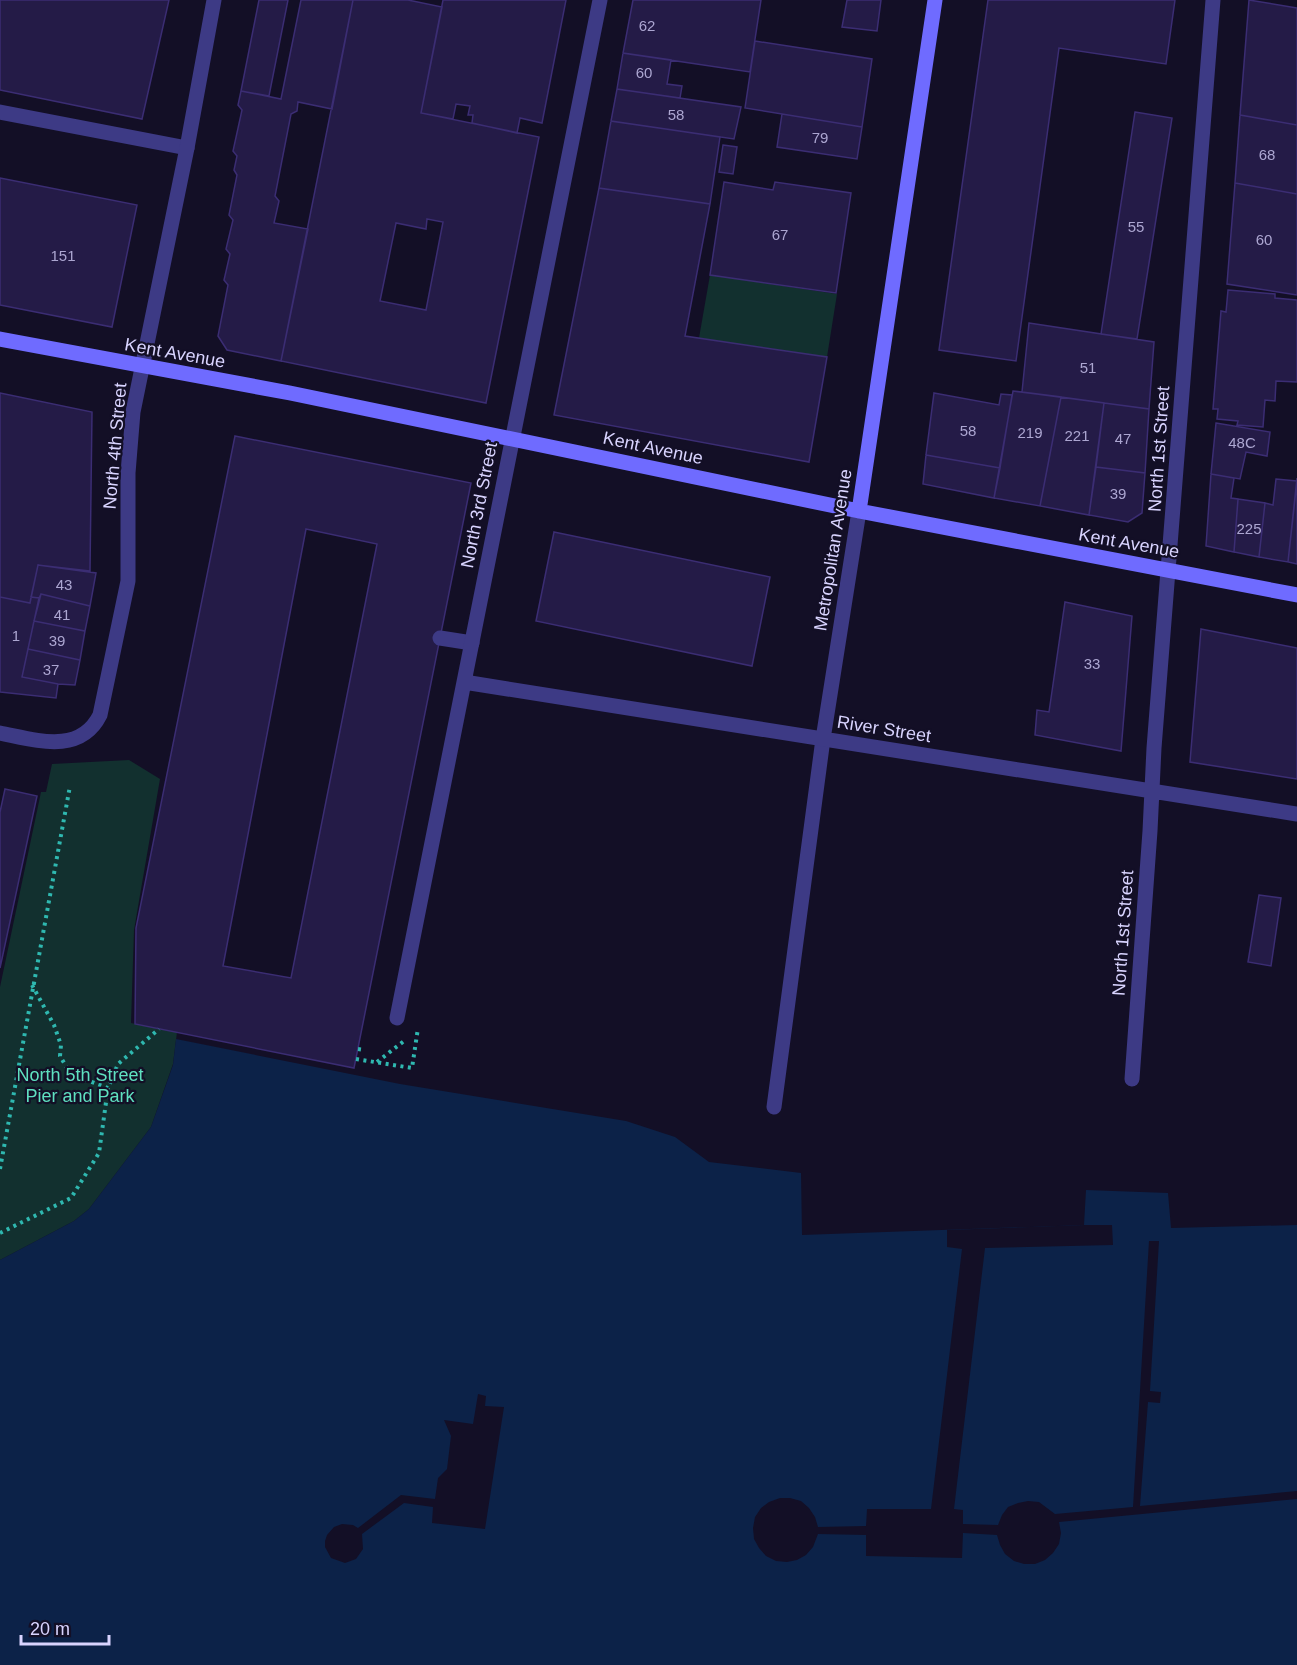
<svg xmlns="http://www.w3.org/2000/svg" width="1297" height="1665" font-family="Arial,sans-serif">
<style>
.green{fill:#12302f}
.water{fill:#0c2248}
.pier{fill:#130f26}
.building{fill:#241b47;stroke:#3b2d73;stroke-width:1.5;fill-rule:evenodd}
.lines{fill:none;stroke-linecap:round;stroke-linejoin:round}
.path{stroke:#2fb8b0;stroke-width:4;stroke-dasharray:3 4.5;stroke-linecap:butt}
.service{stroke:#3d3a85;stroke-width:15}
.minor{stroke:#3d3a85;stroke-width:15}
.secondary{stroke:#6f6bff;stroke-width:15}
.labels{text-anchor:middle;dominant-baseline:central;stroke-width:4.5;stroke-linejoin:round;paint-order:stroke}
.number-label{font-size:15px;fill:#aca6d1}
.street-label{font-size:18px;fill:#d9d4ff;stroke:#130f26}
.park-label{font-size:18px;fill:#5fe0c0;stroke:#130f26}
</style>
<rect width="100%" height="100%" fill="#130f26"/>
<path class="green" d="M710,275L837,294L827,357L699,338Z
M129,760L160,779L134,930L131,1023L177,1032L173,1064L151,1127L89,1209L74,1221L0,1260V987L41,792H46L52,764Z"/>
<path class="water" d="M176,1039L400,1084L626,1121L675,1137L709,1162L801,1173L802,1235L1084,1225L1086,1190L1168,1193L1171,1228L1297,1225V1665H0V1260L74,1221L89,1209L151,1127L173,1065Z"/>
<path class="pier" d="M1085,1225H1112L1113,1245L985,1248L954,1509L963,1510V1524L998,1525L1002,1515L1008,1507L1018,1503L1028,1501L1039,1502L1055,1514L1133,1507L1149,1241H1159L1150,1391L1161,1392L1160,1403L1148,1402L1140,1506L1297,1491V1499L1059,1522L1061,1533L1059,1544L1053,1553L1045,1560L1035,1564H1024L1014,1561L1005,1554L1000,1545L997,1535L963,1533L962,1558L866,1556V1535L818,1534L813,1547L806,1555L797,1560L787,1562L776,1561L766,1556L759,1548L754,1539L753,1528L755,1517L761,1508L769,1502L780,1498H790L801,1501L809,1508L815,1517L818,1527L866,1526L867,1509H931L962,1249L947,1247V1230Z
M478,1394L486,1396L485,1406L504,1407L485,1529L432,1523L433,1507L404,1503L362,1534L363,1549L356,1559L345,1563L331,1558L325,1547V1541L327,1535L334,1527L342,1524L353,1525L358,1528L401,1495L435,1499L438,1478L447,1469L451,1436L444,1420L473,1424Z"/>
<path class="building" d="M0,0H169L142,119L0,90Z
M259,0H288L269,96L241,91Z
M301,0H353L332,109L298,102L297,111L291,114L275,196L279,201L274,223L308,229L281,361L227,350L218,336L228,285L224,280L230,254L226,249L233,220L229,215L237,175L234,170L237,156L233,151L242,110L238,105L241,91L281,99Z
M353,0H408L442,7L421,113L539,137L486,403L281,361ZM427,219L443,222L426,310L380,301L396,223L426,229Z
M443,0H566L542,123L520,118L517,133L472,123L473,115H468L470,106L456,104L453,119L421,113Z
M633,0H761L750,72L623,53Z
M847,0H881L877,31L842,27Z
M988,0H1175L1166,64L1059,48L1016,361L939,350Z
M1249,0L1297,8V125L1240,115Z
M755,41L872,59L862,127L745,108Z
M623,53L671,60L667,84L682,86L680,98L617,89Z
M617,89L741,107L734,139L611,121Z
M1135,112L1172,118L1137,339L1101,334Z
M782,114L862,127L857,159L777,147Z
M1240,115L1297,125V194L1235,183Z
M611,121L720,137L710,204L599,188Z
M723,145L737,147L733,174L719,172Z
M0,178L137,205L112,327L0,305Z
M724,182L773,190L775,182L851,193L836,293L710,275Z
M1235,183L1297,194V295L1227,284Z
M599,188L710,204L685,336L827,357L809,462L554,415Z
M1228,290L1275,294V298L1297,300V382L1276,381L1275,401L1265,400L1263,427L1237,425L1238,421L1217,419L1218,409H1213L1221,311L1226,312Z
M1029,323L1154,342L1149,409L1022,392Z
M1013,391L1061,397L1040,506L994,498Z
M0,393L92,412L90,571L38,565L30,603L0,597Z
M934,393L999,405L1001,394L1012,395L1000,468L926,455Z
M1061,397L1104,403L1089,515L1040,506Z
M1104,403L1149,409L1145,473L1096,467Z
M1216,423L1270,432L1267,456L1246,452L1240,479L1211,474Z
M235,436L471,483L354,1068L135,1024L136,928ZM306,529L377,544L291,978L223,966Z
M926,455L1000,468L994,498L923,484Z
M1096,467L1145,473L1142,513L1128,522L1089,515Z
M1211,474L1234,478L1231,498L1238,499L1234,552L1206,546Z
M1297,478V564L1288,562Z
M1276,479L1297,481L1288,562L1259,557L1265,503L1273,505Z
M1238,499L1265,503L1259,557L1234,552Z
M554,532L770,577L752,666L536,621Z
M38,565L96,573L90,606L41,594L39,598L31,597Z
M41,594L90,606L85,631L34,621Z
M0,597L30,603L31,597L39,598L22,677L58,684L56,698L0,692Z
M1065,602L1132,616L1121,751L1035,735L1037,710L1049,712Z
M34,621L85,631L80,660L28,649Z
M1201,629L1297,648V779L1190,762Z
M28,649L80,660L75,685L58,684L22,677Z
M5,789L37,796L0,968V812Z
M1259,895L1281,898L1271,966L1248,962Z"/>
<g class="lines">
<path class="path" d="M32,985L54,1025L61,1045L60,1056L67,1068L84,1079L108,1088
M358,1049L365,1050
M356,1059L412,1068L418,1028
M377,1062L404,1041
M0,1169L70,786
M0,1233L71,1198L99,1153L108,1088L118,1064L159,1029"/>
<path class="service" d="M0,112L187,148
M440,638L472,643
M774,1107L823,739"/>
<path class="minor" d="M464,682L1297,814
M0,733C36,740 80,755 100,715L128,581V473L133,412L187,148L214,0
M823,739L859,511
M397,1018L600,0
M1132,1079L1150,831L1154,748L1213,0"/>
<path class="secondary" d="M0,339L290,393L859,511L1297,595
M859,511L935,0"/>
</g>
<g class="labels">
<g class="number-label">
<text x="647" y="25">62</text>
<text x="644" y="72">60</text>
<text x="676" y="114">58</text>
<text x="820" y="137">79</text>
<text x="1267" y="154">68</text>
<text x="1136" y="226">55</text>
<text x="780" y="234">67</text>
<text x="1264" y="239">60</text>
<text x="63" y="255">151</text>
<text x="1088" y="367">51</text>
<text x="968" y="430">58</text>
<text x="1030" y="432">219</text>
<text x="1077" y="435">221</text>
<text x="1123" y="438">47</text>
<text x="1242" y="442">48C</text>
<text x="1118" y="493">39</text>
<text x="1249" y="528">225</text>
<text x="64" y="584">43</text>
<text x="62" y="614">41</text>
<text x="16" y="635">1</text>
<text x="57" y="640">39</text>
<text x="1092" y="663">33</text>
<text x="51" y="669">37</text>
</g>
<g class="street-label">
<text transform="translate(175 353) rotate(10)">Kent Avenue</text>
<text transform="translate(115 446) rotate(-85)">North 4th Street</text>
<text transform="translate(653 448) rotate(12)">Kent Avenue</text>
<text transform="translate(1159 449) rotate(-86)">North 1st Street</text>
<text transform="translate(479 505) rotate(-79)">North 3rd Street</text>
<text transform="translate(1129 543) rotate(10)">Kent Avenue</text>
<text transform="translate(833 550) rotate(-81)">Metropolitan Avenue</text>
<text transform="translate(884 729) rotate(9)">River Street</text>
<text transform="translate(1123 933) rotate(-86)">North 1st Street</text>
</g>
<g class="park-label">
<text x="80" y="1075">North 5th Street<tspan x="80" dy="21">Pier and Park</tspan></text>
</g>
</g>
<path d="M21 1635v9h88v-9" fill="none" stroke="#d9d4ff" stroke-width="3"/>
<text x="30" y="1635" font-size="18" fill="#d9d4ff" stroke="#130f26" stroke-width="4.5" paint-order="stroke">20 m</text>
</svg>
